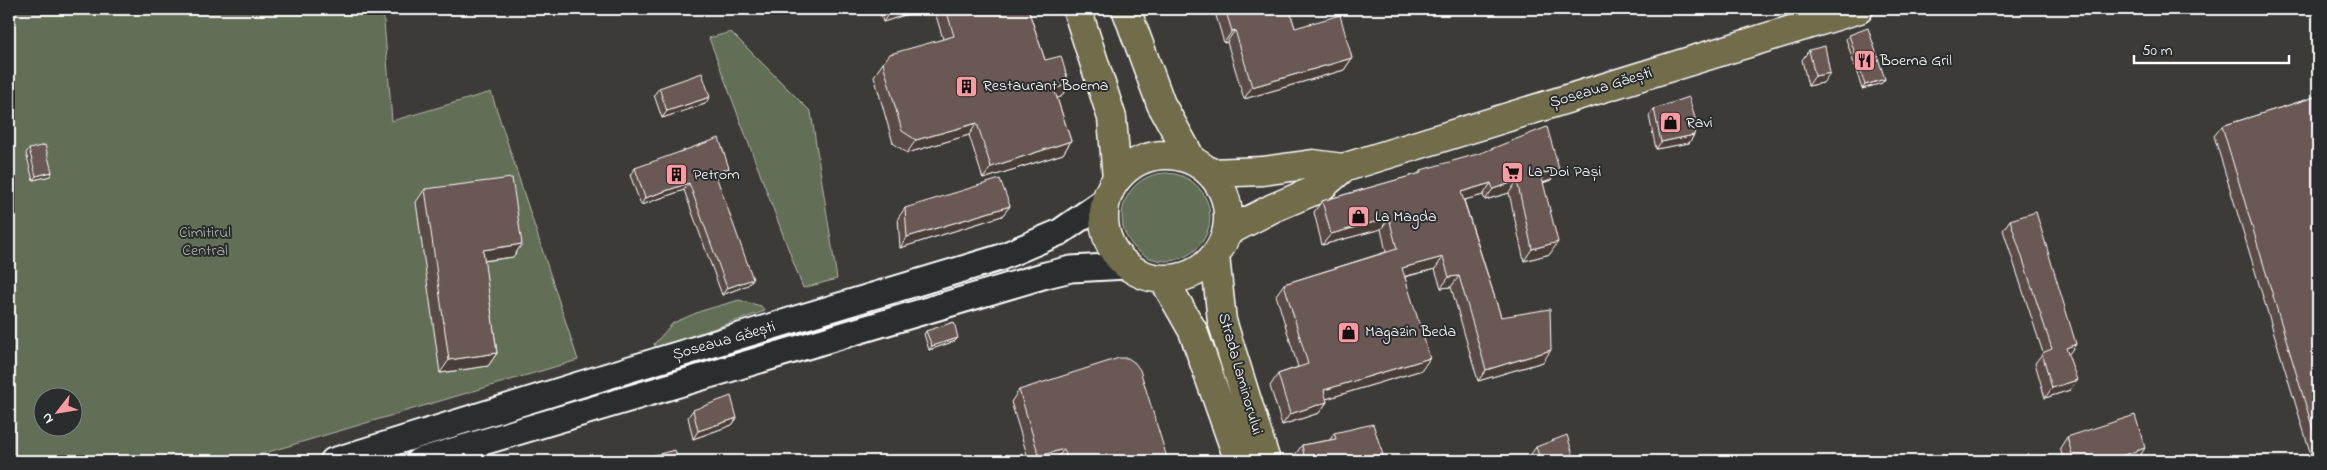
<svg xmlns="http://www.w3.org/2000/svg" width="2327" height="470" font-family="'Indie Flower',sans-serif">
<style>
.built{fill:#3d3a39;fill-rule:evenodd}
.green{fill:#626e54;stroke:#b0b6aa;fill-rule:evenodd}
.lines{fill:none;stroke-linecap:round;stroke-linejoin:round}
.secondary-casing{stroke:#fff;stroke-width:29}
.primary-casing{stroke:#fff;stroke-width:31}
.secondary{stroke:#2a2d2e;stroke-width:25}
.primary{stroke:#716d4b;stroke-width:28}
.wall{fill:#5a4c47;stroke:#fff}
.shaded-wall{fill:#4a3e39;stroke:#fff}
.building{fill:#695852;stroke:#fff}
.labels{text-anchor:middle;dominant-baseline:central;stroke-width:4;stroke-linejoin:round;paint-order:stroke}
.poi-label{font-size:16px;fill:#fff;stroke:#2a2d2e;text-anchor:start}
.street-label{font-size:16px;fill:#fff;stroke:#2a2d2e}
.park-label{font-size:16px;fill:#b0b6aa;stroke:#2a2d2e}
</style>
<rect width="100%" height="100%" fill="#2a2d2e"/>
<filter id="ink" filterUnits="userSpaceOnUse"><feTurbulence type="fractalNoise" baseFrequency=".02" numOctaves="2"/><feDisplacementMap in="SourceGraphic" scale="10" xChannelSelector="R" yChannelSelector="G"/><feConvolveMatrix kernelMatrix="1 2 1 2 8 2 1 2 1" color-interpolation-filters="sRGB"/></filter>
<g filter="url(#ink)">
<path class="built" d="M9,9H2318V461H9ZM42,398H72V428H42Z"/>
<path class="green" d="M9,9H383L392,121L491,92L578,360L238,461H9ZM42,398H72V428H42Z
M731,32L811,112L837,279L803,288L709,38Z
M1122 217a44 44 0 1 1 88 0a44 44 0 1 1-88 0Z
M739,300L761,306L765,311L656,348L654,344L673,323L701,311Z"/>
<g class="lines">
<defs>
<path id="secondary" d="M333,461L640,366L999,258L1060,232L1106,200
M419,461L1046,275L1071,269L1127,266"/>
<path id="primary" d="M1077,9L1112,118L1117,179
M1126,9L1161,104L1192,160
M1104 217a62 62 0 1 1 124 0a62 62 0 1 1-124 0Z
M1210,173L1263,171L1313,164L1343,168
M1227,232L1273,208L1320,188L1343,168L1859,9
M1215,256L1222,321L1266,461
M1164,280L1193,331L1239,461"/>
</defs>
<use href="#secondary" class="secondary-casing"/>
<use href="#primary" class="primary-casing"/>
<use href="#secondary" class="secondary"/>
<use href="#primary" class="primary"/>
</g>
<path class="wall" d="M879,9H923L883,22Z
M934,9H1028L1045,60L1069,84L1061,97L1057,98L1071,141L1063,154L983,179L969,135L907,153L893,143L874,76L883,63L943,39Z
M1214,9H1289L1295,28L1352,58L1344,70L1244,99L1227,42L1224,43Z
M1849,35L1885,79L1882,83L1862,89L1846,39Z
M1809,50L1823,83L1808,86L1802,60Z
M659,88L705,104L662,118L654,95Z
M2318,96V461L2311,455L2214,136L2222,126Z
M1654,109L1694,135L1689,143L1656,149L1649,116Z
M29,149L52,172L50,176L33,180L26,153Z
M635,168H729L725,175L716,178L748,285L722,295L684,190L641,205L630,175Z
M1421,170L1551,180L1543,183L1550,254L1524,261L1509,193L1485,200L1483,195L1464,200L1501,317L1543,362L1478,381L1451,287L1441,288L1435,269L1405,277L1422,370L1326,399L1327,402L1319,413L1282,425L1270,386L1278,374L1298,367L1276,295L1284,284L1386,252L1381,229L1322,245L1314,212L1322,201L1418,174Z
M425,189L513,257L484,261L497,353L488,366L440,373L416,202Z
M1010,206L1002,216L900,248L898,218L905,208Z
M2010,220L2076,344L2068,355L2070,390L2045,398L2035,363L2043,353L2003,230Z
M926,331L955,341L929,350L924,334Z
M1019,390L1168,461H1029L1011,402Z
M693,410L737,418L732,425L693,439L688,417Z
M1334,433L1385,461H1296L1295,455L1302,445L1330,440Z
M2067,437L2138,459L2130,461H2064L2060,448Z
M1536,447L1575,461H1531L1529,457Z"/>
<path class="shaded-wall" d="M892,9H923L883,22Z
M1235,30L1227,42L1224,43L1232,31Z
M1352,58L1344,70L1244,99L1252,87Z
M1830,73L1823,83L1808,86L1815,76Z
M1885,79L1882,83L1862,89L1865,85Z
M1069,84L1061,97L1046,101L1054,89Z
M710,97L705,104L662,118L667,111Z
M977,123L969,135L907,153L916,140Z
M1694,135L1689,143L1656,149L1661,142Z
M1071,141L1063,154L983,179L991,167Z
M729,168L725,175L710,180L715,173Z
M1559,169L1551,180L1533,186L1541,174Z
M52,172L50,176L33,180L36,176Z
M1517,181L1509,193L1485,200L1493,189Z
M689,183L684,190L641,205L645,198Z
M1491,183L1483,195L1453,203L1461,192Z
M1010,206L1002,216L900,248L907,237Z
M1389,218L1381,229L1322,245L1331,234Z
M1558,242L1550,254L1524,261L1532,249Z
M522,244L513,257L474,262L483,250Z
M1443,257L1435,269L1394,279L1402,268Z
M1459,276L1451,287L1441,288L1449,277Z
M753,279L748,285L722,295L727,288Z
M958,338L955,341L929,350L932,346Z
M2076,344L2069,354L2059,358L2066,348Z
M1551,350L1543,362L1478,381L1486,370Z
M497,353L488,366L440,373L449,360Z
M1430,358L1422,370L1316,402L1324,390Z
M2077,380L2070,390L2045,398L2052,388Z
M1327,402L1319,413L1282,425L1290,414Z
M737,418L732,425L693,439L698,431Z
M2145,448L2138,459L2130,461H2113L2115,458Z
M1064,449L1055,461H1035L1039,456Z"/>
<path class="building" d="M946,9H1028L1045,60L1061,56L1069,84L1054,89L1071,141L991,167L977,123L916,140L902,131L883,63L890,54L954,36Z
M1225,9H1289L1295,28L1340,15L1352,58L1252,87L1235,30L1232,31Z
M1868,28L1885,79L1865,85L1849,35Z
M1825,46L1830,73L1815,76L1809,50Z
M702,73L710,97L667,111L659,88Z
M2318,96V446L2222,126Z
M1689,97L1696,122L1694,135L1661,142L1654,109Z
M1547,127L1559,169L1541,174L1558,242L1532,249L1517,181L1493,189L1491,183L1461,192L1501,317L1550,309L1551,350L1486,370L1459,276L1449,277L1443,257L1402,268L1430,358L1324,390L1327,402L1290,414L1278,374L1308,364L1284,284L1397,249L1389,218L1331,234L1322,201L1421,173V170L1481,153Z
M719,138L729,168L715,173L753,279L727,288L689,183L645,198L635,168Z
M45,145L52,172L36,176L29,149Z
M512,178L522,244L483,250L497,353L449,360L425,189Z
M1000,179L1010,206L907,237L905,208Z
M2036,212L2076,344L2066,348L2077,380L2052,388L2042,353L2052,349L2010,220Z
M954,322L958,338L932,346L926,331Z
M1119,358H1128L1135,363L1140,370L1168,461H1068L1064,449L1039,456L1019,390Z
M731,396L737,418L698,431L693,410Z
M2135,415L2145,448L2115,458L2116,461H2074L2067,437Z
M1373,424L1385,461H1305L1302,445L1336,439L1334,433Z
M1567,435L1575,461H1541L1536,447Z
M675,450L678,461H630Z
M2318,452V461H2292Z"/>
</g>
<defs>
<symbol id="restaurant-square" viewBox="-11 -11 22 22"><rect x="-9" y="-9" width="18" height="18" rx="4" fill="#ff9aa2" stroke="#2a2d2e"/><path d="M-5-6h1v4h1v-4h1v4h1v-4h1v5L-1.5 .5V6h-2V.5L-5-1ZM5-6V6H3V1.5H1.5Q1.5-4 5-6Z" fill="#111"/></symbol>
<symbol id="building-square" viewBox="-11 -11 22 22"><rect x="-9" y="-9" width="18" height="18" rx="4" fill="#ff9aa2" stroke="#2a2d2e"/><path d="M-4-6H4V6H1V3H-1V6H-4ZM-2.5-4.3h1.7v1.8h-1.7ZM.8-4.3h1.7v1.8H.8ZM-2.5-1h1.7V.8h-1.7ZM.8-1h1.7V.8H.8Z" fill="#111"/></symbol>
<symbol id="shop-square" viewBox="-11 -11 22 22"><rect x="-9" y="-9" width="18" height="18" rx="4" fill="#ff9aa2" stroke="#2a2d2e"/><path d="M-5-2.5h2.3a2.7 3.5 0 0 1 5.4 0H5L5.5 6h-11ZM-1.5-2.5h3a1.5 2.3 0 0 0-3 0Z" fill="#111"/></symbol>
<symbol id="supermarket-square" viewBox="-11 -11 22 22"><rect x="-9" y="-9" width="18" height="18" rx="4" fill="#ff9aa2" stroke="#2a2d2e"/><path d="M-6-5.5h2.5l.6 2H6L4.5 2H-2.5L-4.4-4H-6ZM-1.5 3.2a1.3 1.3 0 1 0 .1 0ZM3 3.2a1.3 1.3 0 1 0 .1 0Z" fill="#111"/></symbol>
</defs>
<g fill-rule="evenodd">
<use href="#restaurant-square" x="1852" y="48" width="25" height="25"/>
<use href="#building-square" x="954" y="74" width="25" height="25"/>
<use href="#shop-square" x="1658" y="110" width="25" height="25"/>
<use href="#supermarket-square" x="1500" y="160" width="25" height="25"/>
<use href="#building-square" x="664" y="162" width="25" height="25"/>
<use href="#shop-square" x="1346" y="204" width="25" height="25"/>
<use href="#shop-square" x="1336" y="320" width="25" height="25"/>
</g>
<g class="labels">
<g class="poi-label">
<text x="1880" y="61">Boema Gril</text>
<text x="983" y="86">Restaurant Boema</text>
<text x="1686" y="123">Ravi</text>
<text x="1528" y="172">La Doi Pași</text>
<text x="693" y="175">Petrom</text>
<text x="1375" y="217">La Magda</text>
<text x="1365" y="332">Magazin Beda</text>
</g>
<g class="street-label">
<text transform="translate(1601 88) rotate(-17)">Șoseaua Găești</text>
<text transform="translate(724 341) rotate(-16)">Șoseaua Găești</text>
<text transform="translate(1240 374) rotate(74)">Strada Laminorului</text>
</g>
<g class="park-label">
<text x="205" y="233">Cimitirul<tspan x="205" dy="18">Central</tspan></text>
</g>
</g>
<rect width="2327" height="470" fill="none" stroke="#2a2d2e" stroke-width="30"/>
<rect x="15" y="15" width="2297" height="440" fill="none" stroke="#fff" stroke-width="2" filter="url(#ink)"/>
<g transform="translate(58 412) rotate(239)"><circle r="24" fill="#2a2d2e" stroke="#7f8182"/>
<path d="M0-4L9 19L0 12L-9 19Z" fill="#ff9aa2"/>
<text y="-8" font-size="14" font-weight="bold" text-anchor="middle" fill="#ffffff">N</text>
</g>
<path d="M2134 55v8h155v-8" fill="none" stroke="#ffffff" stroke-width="2.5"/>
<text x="2142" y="55" font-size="15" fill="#ffffff" stroke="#2a2d2e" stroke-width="4" paint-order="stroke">50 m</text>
</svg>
